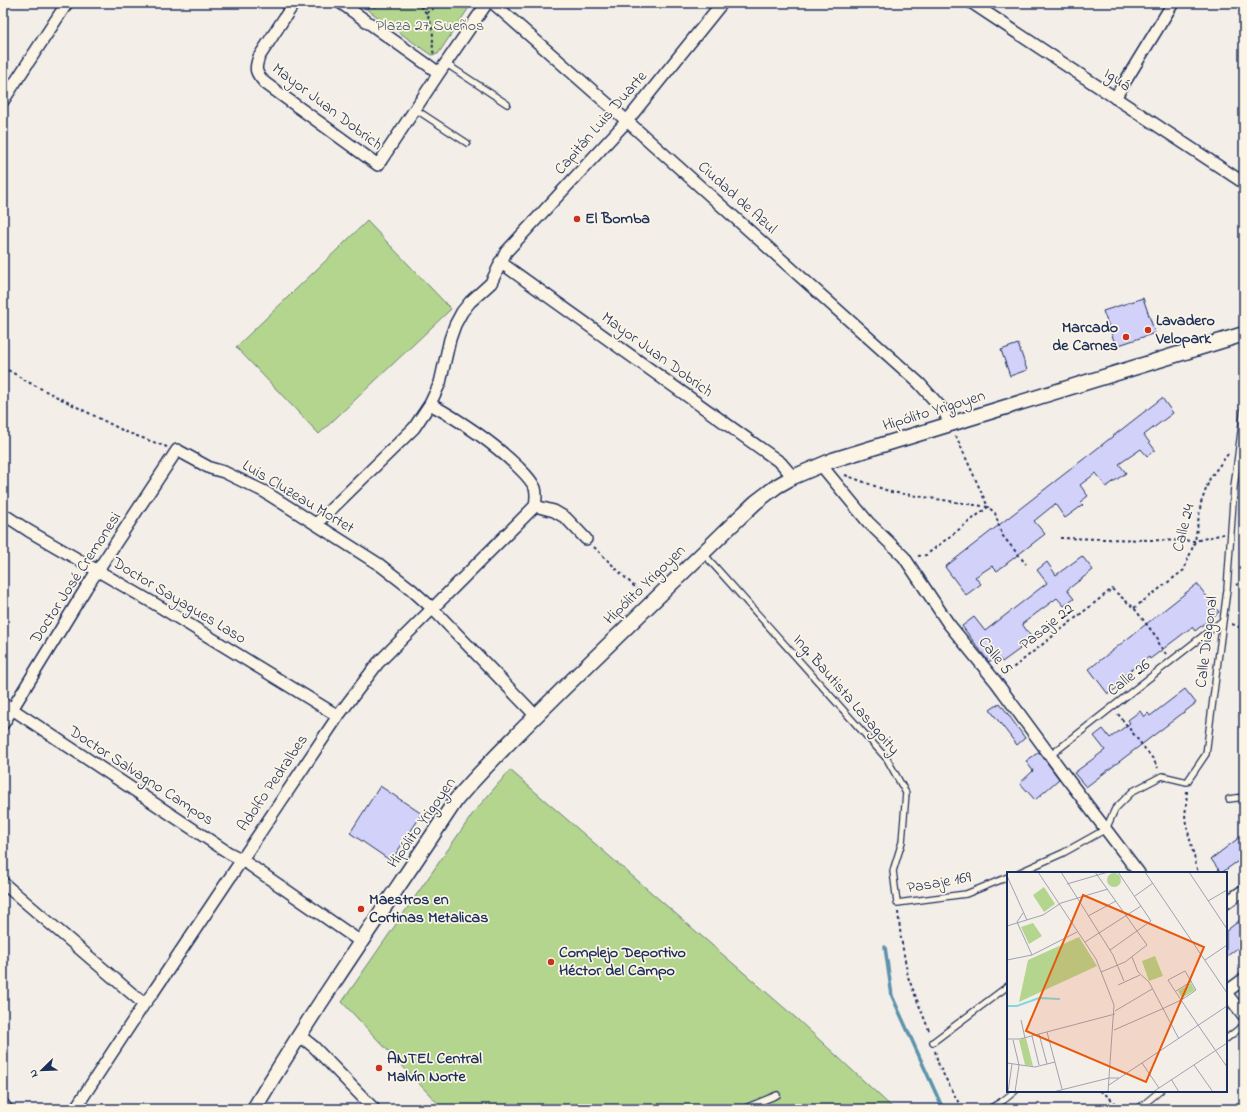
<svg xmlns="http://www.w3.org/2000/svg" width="1247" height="1112" font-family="'Indie Flower',sans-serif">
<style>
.green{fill:#b4d58e;stroke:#688276}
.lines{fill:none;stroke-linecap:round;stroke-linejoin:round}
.stream{stroke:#5b93ab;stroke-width:3.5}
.building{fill:#d2d1f9;stroke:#1b2f5e}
.service-casing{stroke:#1b2f5e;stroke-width:8}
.minor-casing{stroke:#1b2f5e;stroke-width:14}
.tertiary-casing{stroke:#1b2f5e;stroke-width:17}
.path{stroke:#1b2f5e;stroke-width:2;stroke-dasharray:3 3;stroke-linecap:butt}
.service{stroke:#fcf5e5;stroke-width:5.5}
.minor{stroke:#fcf5e5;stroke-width:11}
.tertiary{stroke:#fcf5e5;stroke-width:14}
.poi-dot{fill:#c8321e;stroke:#fcf5e5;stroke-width:1.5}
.labels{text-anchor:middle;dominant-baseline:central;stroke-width:3.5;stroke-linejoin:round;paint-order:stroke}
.park-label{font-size:16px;fill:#41586a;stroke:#fcf5e5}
.street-label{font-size:16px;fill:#1b2f5e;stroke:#fcf5e5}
.poi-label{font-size:16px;font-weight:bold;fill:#1b2f5e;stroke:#fcf5e5;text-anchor:start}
.inset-river{fill:none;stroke:#86d6df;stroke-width:2}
.inset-road{fill:none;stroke:#9da2b1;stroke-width:1}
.view{fill:#e8590c;fill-opacity:0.15;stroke:#e8590c;stroke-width:2}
.inset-edge{fill:none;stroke:#1b2f5e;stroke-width:2}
</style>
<rect width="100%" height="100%" fill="#f4eee9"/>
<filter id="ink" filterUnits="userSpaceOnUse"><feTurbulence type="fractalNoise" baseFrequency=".025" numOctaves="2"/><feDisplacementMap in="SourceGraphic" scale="8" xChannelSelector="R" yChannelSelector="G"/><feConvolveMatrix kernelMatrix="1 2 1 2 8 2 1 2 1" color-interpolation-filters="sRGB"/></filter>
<g filter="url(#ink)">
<path class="green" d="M358,3H472L438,54L431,55Z
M367,221L451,309L319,434L236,347Z
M510,770L796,1018L894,1109H443L342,1002L474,812Z"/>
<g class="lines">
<path class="stream" d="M885,947L892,996L943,1109"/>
</g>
<path class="building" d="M1143,298L1155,333L1116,346L1103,311Z
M1018,344L1027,370L1010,376L1001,350Z
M1162,398L1173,413L1144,435L1155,450L1147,456L1141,449L1119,464L1126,473L1106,487L1096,473L1080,485L1088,496L1080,502L1083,505L1065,518L1055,504L1034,521L1045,534L997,571L992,566L975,577L981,584L966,595L945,567Z
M1082,556L1093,570L1067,590L1074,599L1064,606L1057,598L1022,624L1032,638L1019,648L1020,649L1002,662L997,656L989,662L962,626L974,617L985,631L1047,583L1037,570L1047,562L1056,575Z
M1197,584L1219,612L1195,631L1192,627L1150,659L1149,657L1124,675L1125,677L1115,685L1117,688L1108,694L1089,669Z
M1185,689L1196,703L1086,787L1074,773L1105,750L1094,736L1103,729L1110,738L1130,723L1128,720L1140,711L1144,717L1148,713L1150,716Z
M1000,703L1025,738L1017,745L990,710Z
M1039,752L1059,779L1035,800L1020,783L1033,771L1026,761Z
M380,786L422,814L391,861L350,833Z
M1244,834V857L1221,873L1211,859Z
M1244,917V943L1226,957V931Z"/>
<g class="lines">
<defs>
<path id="service" d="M445,63L507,104
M415,109L467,143
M703,553L887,759L906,793L902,842L893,871L897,903L966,894L1008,877
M1051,755L1222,621
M1229,799L1244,797
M1018,873L1063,853L1106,829L1115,809L1133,791L1162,776L1187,782L1206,754L1227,590L1234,487L1244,408
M1226,1039L1244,1025
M933,1042L1008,986
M743,1109L777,1095
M989,1109L1004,1100L1015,1091
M1138,1109L1160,1091"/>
<path id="minor" d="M294,3L259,57C254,70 256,73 265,83L378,165L439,73L487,3
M341,3L439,73
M493,3L627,121L919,383L943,410L951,424
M972,3L1244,183
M1115,98L1173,3
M3,101L67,3
M500,262L781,463L793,477
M430,404C461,421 491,441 517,466C523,472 531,479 535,488C537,494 536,500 535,506
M821,465L868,522L904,557L948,623L996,682L1066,777L1139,873
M535,506L554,511L566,518L586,539
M3,514L29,531L162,608L338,716
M316,524L414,428L430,404L440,383L450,339L455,325L462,312L470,302L491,283L506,252L627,121L722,3
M3,703L229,853L241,859L361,942
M3,724L86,588L177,450L210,468L224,472L265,492L380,565L411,589L432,608L536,716
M3,883L144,1004
M1226,903L1244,890
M1226,992L1244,979
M1226,993L1244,1016
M299,1035L314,1047L374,1109
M3,1104L7,1109
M75,1109L144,1004L152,994L338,716L378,663L535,506"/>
<path id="tertiary" d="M254,1109C317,1003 388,903 456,800C489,761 527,725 563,689C622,631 681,574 740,517L756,502L777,486L793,477L833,460L1244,334"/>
</defs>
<use href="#service" class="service-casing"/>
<use href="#minor" class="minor-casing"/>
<use href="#tertiary" class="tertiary-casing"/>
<path class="path" d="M415,3C427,9 432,22 433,36C433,43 432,48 434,55
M367,7L391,5L399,3
M426,13L441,4L446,3
M3,367L28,382L126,432L167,447
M845,475L891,492L988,507L995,513L1002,535L1026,564
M1060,538L1195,541L1223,534
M594,547L642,594
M918,556L926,555L988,507L956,436
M1236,585L1244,581
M1134,608L1184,570L1195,541L1201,503L1210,478L1228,454
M1232,624L1244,629
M1004,675L1112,589L1134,608L1158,639L1157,642L1166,654
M1118,714L1153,759L1158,768
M1187,791L1185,819L1198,873
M898,912L901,938L908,977L930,1033
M935,1051L939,1066L962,1109
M1100,1091L1104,1093L1122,1109"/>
<use href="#service" class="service"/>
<use href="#minor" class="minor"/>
<use href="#tertiary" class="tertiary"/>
</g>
</g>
<g class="poi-dot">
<circle cx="577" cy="219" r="4"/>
<circle cx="1148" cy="330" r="4"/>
<circle cx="1126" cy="337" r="4"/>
<circle cx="361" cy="909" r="4"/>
<circle cx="551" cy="962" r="4"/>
<circle cx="379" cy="1068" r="4"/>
</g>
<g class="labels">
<g class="park-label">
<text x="430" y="26">Plaza 27 Sueños</text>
</g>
<g class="street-label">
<text transform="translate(1117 80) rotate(34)">Iguá</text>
<text transform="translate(327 107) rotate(37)">Mayor Juan Dobrich</text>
<text transform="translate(601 123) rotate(-49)">Capitán Luis Duarte</text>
<text transform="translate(737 198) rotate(42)">Ciudad de Azul</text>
<text transform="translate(657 355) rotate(36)">Mayor Juan Dobrich</text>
<text transform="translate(934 411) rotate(-17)">Hipólito Yrigoyen</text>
<text transform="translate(298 497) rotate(31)">Luis Cluzeau Mortet</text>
<text transform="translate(1184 528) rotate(-76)">Calle 24</text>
<text transform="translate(76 578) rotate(-57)">Doctor José Cremonesi</text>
<text transform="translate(645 585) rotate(-44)">Hipólito Yrigoyen</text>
<text transform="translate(179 601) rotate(31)">Doctor Sayagues Laso</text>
<text transform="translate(1047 627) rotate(-39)">Pasaje 22</text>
<text transform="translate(1207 642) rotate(-83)">Calle Diagonal</text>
<text transform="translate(995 656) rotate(51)">Calle 5</text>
<text transform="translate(1129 678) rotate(-38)">Calle 26</text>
<text transform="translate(846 695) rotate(49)">Ing. Bautista Lasagoity</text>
<text transform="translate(141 776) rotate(33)">Doctor Salvagno Campos</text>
<text transform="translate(273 783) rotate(-56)">Adolfo Pedralbes</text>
<text transform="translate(422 823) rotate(-55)">Hipólito Yrigoyen</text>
<text transform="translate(939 883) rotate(-10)">Pasaje 169</text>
</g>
<g class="poi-label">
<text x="585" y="219">El Bomba</text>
<text x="1156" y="321">Lavadero<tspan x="1156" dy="18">Velopark</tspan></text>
<text x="1118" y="328" text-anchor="end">Marcado<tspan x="1118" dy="18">de Carnes</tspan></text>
<text x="369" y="900">Maestros en<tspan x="369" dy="18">Cortinas Metalicas</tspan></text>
<text x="559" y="953">Complejo Deportivo<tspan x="559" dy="18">Héctor del Campo</tspan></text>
<text x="387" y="1059">ANTEL Central<tspan x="387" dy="18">Malvín Norte</tspan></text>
</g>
</g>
<g transform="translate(1007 872)">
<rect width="220" height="220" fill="#f4eee9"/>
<path d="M100 8a7 7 0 1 1 14 0a7 7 0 1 1-14 0ZM37,15L48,32L37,40L26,23ZM26,51L35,64L22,72L14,55ZM72,65L90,94L12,130L21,88ZM148,84L156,104L142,109L135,89ZM184,111L188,118L175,126L171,119ZM19,166L26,194L18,193L12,168Z" fill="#b4d58e"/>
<path class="inset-river" d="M0,134H10L32,126L53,127"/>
<path class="inset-road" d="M31,0L89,87L107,133L101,220M54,0L106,83L117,109M88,0L140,73L118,90L94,100M138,0L220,121M182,0L220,57M0,4L20,48M60,12L101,0M128,24L146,11M201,29L220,18M16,41L10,50L25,83M81,44L109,29M0,54L36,43L54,31L101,17M78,70L134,34M103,78L144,49L111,0M125,85L131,100L142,110L172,167M0,88L25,83L70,60M198,88L220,73M111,113L133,103M169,119L185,109M108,139L145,117M14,148L18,166M107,158L155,137L174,128L179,125L189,118L178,99L161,108L174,128L191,153L220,195M40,160L55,217M32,162L40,192M25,164L32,193M0,167H13L108,142M6,168L12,193L8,220M0,191L28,195L48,190M135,191L152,216M187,193L206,220M164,207L172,220M102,213L220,134M1,220L5,192M46,220L102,206H112M146,220L220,171"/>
<path class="view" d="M76,23L197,75L139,210L19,159Z"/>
<rect width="220" height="220" class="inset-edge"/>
</g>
<rect width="1247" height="1112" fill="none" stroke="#fcf5e5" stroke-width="16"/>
<rect x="8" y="8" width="1231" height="1096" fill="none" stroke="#1b2f5e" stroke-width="1.5" filter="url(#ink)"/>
<g transform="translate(42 1070) rotate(247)" stroke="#fcf5e5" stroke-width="3" paint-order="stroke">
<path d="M0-3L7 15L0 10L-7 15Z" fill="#1b2f5e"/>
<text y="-6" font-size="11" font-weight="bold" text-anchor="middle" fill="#1b2f5e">N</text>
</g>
</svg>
